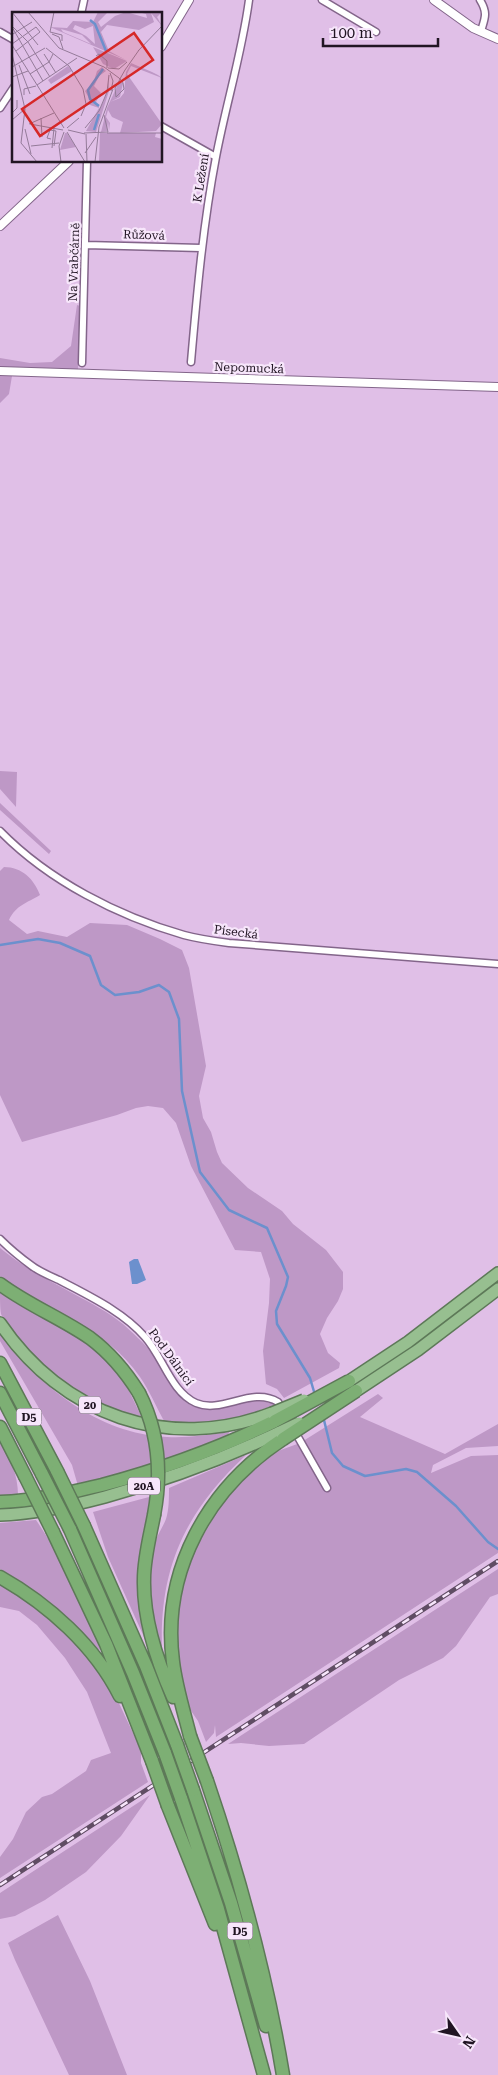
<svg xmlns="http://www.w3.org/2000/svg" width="498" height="2075" font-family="'Roboto Serif',serif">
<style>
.green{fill:#be98c6}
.water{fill:#6c90cd}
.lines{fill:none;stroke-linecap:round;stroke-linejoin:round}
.stream{stroke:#6c90cd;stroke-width:2.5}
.minor-casing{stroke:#83658a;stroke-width:9}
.tertiary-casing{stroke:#83658a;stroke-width:10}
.trunk-casing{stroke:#5d7958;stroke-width:14}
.motorway-casing{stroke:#5d7958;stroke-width:15}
.minor{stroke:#fff;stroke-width:6}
.tertiary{stroke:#fff;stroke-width:8}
.trunk{stroke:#97bf90;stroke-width:11}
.motorway{stroke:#7daf74;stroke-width:12}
.rail-casing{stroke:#604d64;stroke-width:4.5}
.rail{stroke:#f7e6fb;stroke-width:2.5;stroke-dasharray:8;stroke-linecap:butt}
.trunk-bridge-casing{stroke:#5d7958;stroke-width:14;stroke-linecap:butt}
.motorway-bridge-casing{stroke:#5d7958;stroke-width:15;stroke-linecap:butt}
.trunk-bridge{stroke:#97bf90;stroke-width:11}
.motorway-bridge{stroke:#7daf74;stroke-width:12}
.labels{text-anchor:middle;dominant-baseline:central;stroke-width:4.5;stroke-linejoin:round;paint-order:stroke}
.shield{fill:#f7e6fb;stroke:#615464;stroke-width:1}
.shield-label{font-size:11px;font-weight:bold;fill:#211523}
.street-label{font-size:12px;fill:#211523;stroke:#f7e6fb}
.inset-river{fill:none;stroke:#6c90cd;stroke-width:2.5}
.inset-road{fill:none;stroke:#947b99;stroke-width:1}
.view{fill:#d62828;fill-opacity:0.15;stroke:#d62828;stroke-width:2.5}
.inset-edge{fill:none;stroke:#211523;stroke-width:2.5}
</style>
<rect width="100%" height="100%" fill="#e0bfe7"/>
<path class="green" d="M77,305L80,306L78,370L0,368V358L30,363L52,362L71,346Z
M0,376H12L9,394L0,403Z
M0,771L17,772L16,807L0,789Z
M0,803L51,851L49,854L0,810Z
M4,867C22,867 34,879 40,895C27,903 16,905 9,920L27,934L38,931L67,937L90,923L127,925L160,939L182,950L189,968L206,1066L199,1096L203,1118L211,1132L217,1152L222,1163L248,1188L282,1211L293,1224L326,1250L343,1272V1289L338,1301L327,1318L320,1334L328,1353L340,1363L339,1368L284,1398L277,1389L266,1384L263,1351L269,1303L270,1279L261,1252L235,1250L191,1166L176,1123L163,1108L148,1106L136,1108L117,1115L22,1142L0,1095V871Z
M0,1248C23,1267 48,1280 74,1294C91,1303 108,1312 123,1324C133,1333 144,1343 152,1353C164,1367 175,1397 190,1405C218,1418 248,1392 276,1405C264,1408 253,1413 242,1417C216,1424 191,1423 164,1421C156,1406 149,1390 140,1377C106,1327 46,1311 0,1276Z
M0,1292L91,1345L122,1376L142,1418C95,1405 61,1383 26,1348C18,1339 6,1326 1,1314C0,1308 0,1298 0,1292Z
M0,1333C39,1386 98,1434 167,1437C188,1438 208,1435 229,1432L228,1437L149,1466L78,1486L72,1465L0,1341Z
M378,1394L383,1398L360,1417L445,1454L498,1424V1446L466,1448L433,1465L431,1473L471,1456L498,1455V1553L216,1737L215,1725L214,1733L206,1742L198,1721L185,1702L176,1653L178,1601L193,1553L221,1505L244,1479L262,1463L278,1451L300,1443Z
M0,1442C10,1459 18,1474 18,1495L0,1497Z
M246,1455C186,1511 159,1567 162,1650C151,1615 145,1579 155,1543C157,1535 163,1527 166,1519C169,1510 169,1498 169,1488Z
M149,1497L150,1646H148L108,1557L93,1512Z
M36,1520C63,1559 82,1605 101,1649L99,1650C69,1615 40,1592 0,1569V1523Z
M498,1569V1594L490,1597L456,1646L443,1658L399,1680L304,1744L269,1746L241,1743L228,1744Z
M0,1584L42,1612L59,1625L85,1652L117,1699L141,1750V1763L148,1782L0,1878V1857L13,1839L26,1812L42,1797L52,1794L86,1771L91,1760L111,1753L87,1692L65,1658L37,1625L19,1611L0,1607Z
M150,1795L121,1836L86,1872L45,1900L15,1916L0,1919V1893Z
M58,1915L90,1981L127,2075H69L15,1960L8,1943Z"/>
<path class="water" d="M134,1259H138L146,1280L137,1284H132L129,1262Z"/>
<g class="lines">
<path class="stream" d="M0,945L38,939L60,943L90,956L101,985L115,995L139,992L159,985L169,992L179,1019L182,1091L200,1172L229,1210L267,1228L288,1277L286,1286L276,1311L277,1324L310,1378L315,1395
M323,1416L332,1453L343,1466L365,1476L406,1469L417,1472L456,1506L488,1542L498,1549"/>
<defs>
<path id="minor" d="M322,0L376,32
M480,0C488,13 485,18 481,31
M81,14L84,0
M0,32L14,40
M0,108L14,87
M161,126L216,157
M86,245L201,248
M191,362C197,293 203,225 216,157C226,104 242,53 249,0
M82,363L87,161
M0,831C49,881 118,916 184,935C199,939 214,941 229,943L498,964
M0,1239C10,1249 21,1258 32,1266C40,1272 50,1276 59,1280C89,1296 122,1311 145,1337C163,1357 171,1392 196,1403C222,1414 252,1386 278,1402L327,1488"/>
<path id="tertiary" d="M434,0L473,28L498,39
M161,47L189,0
M0,226L69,161
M0,371L498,387"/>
<path id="trunk" d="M0,1323C62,1415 168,1453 272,1413
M349,1381L408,1342L498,1273
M356,1391L418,1350L498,1289
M0,1515C36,1514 71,1506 105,1497C166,1480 223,1459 280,1432"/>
<path id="motorway" d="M0,1284C28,1305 61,1318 90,1338C110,1353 126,1372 139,1393
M0,1363L57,1471
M0,1393L42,1474
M0,1427L25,1476
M0,1502C35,1501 68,1493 102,1485C162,1469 220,1448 275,1421
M154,1515C150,1536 144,1558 144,1579C143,1620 157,1661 173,1697
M84,1526L146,1666L177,1745
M70,1529L133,1673L165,1753
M53,1532L106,1644L152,1761
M0,1577C48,1604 95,1646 120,1696
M190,1736C184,1712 176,1687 173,1662C161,1571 208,1488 283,1439
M207,1781C240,1878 266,1973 283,2075
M193,1790L231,1903L266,2026
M181,1798L218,1909L264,2075
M168,1806L215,1924"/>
</defs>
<use href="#minor" class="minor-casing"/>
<use href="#tertiary" class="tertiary-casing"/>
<use href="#trunk" class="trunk-casing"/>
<use href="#motorway" class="motorway-casing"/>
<use href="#minor" class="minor"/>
<use href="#tertiary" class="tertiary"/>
<use href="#trunk" class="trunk"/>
<use href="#motorway" class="motorway"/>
<defs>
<path id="rail" d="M0,1885L498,1561"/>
</defs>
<use href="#rail" class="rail-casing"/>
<use href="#rail" class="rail"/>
<defs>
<path id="trunk-bridge" d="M272,1413L304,1400
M280,1432L299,1423"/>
<path id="motorway-bridge" d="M139,1393C159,1432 162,1473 154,1515
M275,1421L349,1381
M283,1439L356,1391
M57,1471L84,1526
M42,1474L70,1529
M25,1476L53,1532
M190,1736L207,1781
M177,1745L193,1790
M165,1753L181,1798
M152,1761L168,1806"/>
</defs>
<use href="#trunk-bridge" class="trunk-bridge-casing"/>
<use href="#motorway-bridge" class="motorway-bridge-casing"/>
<use href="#trunk-bridge" class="trunk-bridge"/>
<use href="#motorway-bridge" class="motorway-bridge"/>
</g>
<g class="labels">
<g class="shield">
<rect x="79" y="1396.5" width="22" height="17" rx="4"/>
<rect x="16.5" y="1408.5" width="25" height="17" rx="4"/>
<rect x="128" y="1477.5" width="32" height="17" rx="4"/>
<rect x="227.5" y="1922.5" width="25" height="17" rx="4"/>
</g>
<g class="shield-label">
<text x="90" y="1405">20</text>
<text x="29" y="1417">D5</text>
<text x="144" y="1486">20A</text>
<text x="240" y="1931">D5</text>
</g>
<g class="street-label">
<text transform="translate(201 178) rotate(-81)">K Ležení</text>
<text transform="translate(144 235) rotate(2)">Růžová</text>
<text transform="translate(74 262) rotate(-88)">Na Vrabčárně</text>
<text transform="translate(249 368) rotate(2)">Nepomucká</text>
<text transform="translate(236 932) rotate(7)">Písecká</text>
<text transform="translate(171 1357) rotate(54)">Pod Dálnicí</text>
</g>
</g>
<g transform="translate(12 12)">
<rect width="150" height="150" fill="#e0bfe7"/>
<path d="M86,0L95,1L86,10L89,15L103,4L114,0L135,6L134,2L126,0H150L145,5L150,14L139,1L142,10L127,18L95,13L89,20L97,39L114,48L38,15L55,16L61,9L81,10ZM63,13L73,17L81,14L83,32L74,24L61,17ZM49,17L70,23L79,32L51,20ZM81,35L115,49L102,57L91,52ZM119,51L140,60L146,63L150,66L119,54L115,62L150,112L144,119L108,121L111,110L100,105L96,98L94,105L98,111L97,119L96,109L95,119L89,120L95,96L107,70L111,71L108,85L98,90L108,86L112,81L114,60ZM56,54L60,59L39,72L36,68ZM90,55L94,59L87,64L82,74L89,81L84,90L88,97L96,78L97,60V79L84,120L74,119L87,96L75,92L78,88L73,79L81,72L85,59ZM53,121H55L64,135L48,138ZM88,121H144L143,125L150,127V150H87Z" fill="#be98c6" fill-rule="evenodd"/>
<path class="inset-river" d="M78,8L83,12L94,39M87,94L78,87L76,78L91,57M82,118L87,102"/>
<path class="inset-road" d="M0,0L26,33M16,0L47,36L92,55L107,66L110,69L111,71L112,77L104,85L103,76L105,73L109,65L113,58L127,38M0,14L16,30L38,65M0,15L31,69M38,20L50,23V29M38,20L42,0M1,22L20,10M40,22L47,25L51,37M0,32L24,15L28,20L4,39M0,33L52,116M34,36L57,54L71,77L74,92L69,104M126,39L150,14M0,42L13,97L9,131L25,150M32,42L44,61M84,44L87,42L95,49V56M7,53L18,82M0,55L33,36M96,56L107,57L115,50M98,61L101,69L99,79M18,62L37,50L41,42M0,65L16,59M25,73L65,46M12,83V77L24,74M0,101L5,96V88M92,103L96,120M29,106L30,125M0,108L13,97M17,112L42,101M18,112L51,118M55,116L67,106M73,116L87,99L95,80L97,63M13,117L19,142M56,118L73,122M55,120L73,150M72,121L96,120M95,121H150M74,122L75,150M39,127L35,126L38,118L44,119M19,134L47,131M42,134L44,119M40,136L42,116M73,141L84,125M49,150L47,134L52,120M83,150L87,115L101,77"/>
<path class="view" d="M122,21L141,48L28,124L10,97Z"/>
<rect width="150" height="150" class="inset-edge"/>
</g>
<g transform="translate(458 2035) rotate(124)" stroke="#f7e6fb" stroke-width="4" paint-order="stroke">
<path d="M0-4L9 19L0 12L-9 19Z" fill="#211523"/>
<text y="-8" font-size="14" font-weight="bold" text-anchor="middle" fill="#211523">N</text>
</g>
<path d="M323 38v8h115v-8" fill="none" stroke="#211523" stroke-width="2.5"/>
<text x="330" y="38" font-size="15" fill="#211523" stroke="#f7e6fb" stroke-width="4" paint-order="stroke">100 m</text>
</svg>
